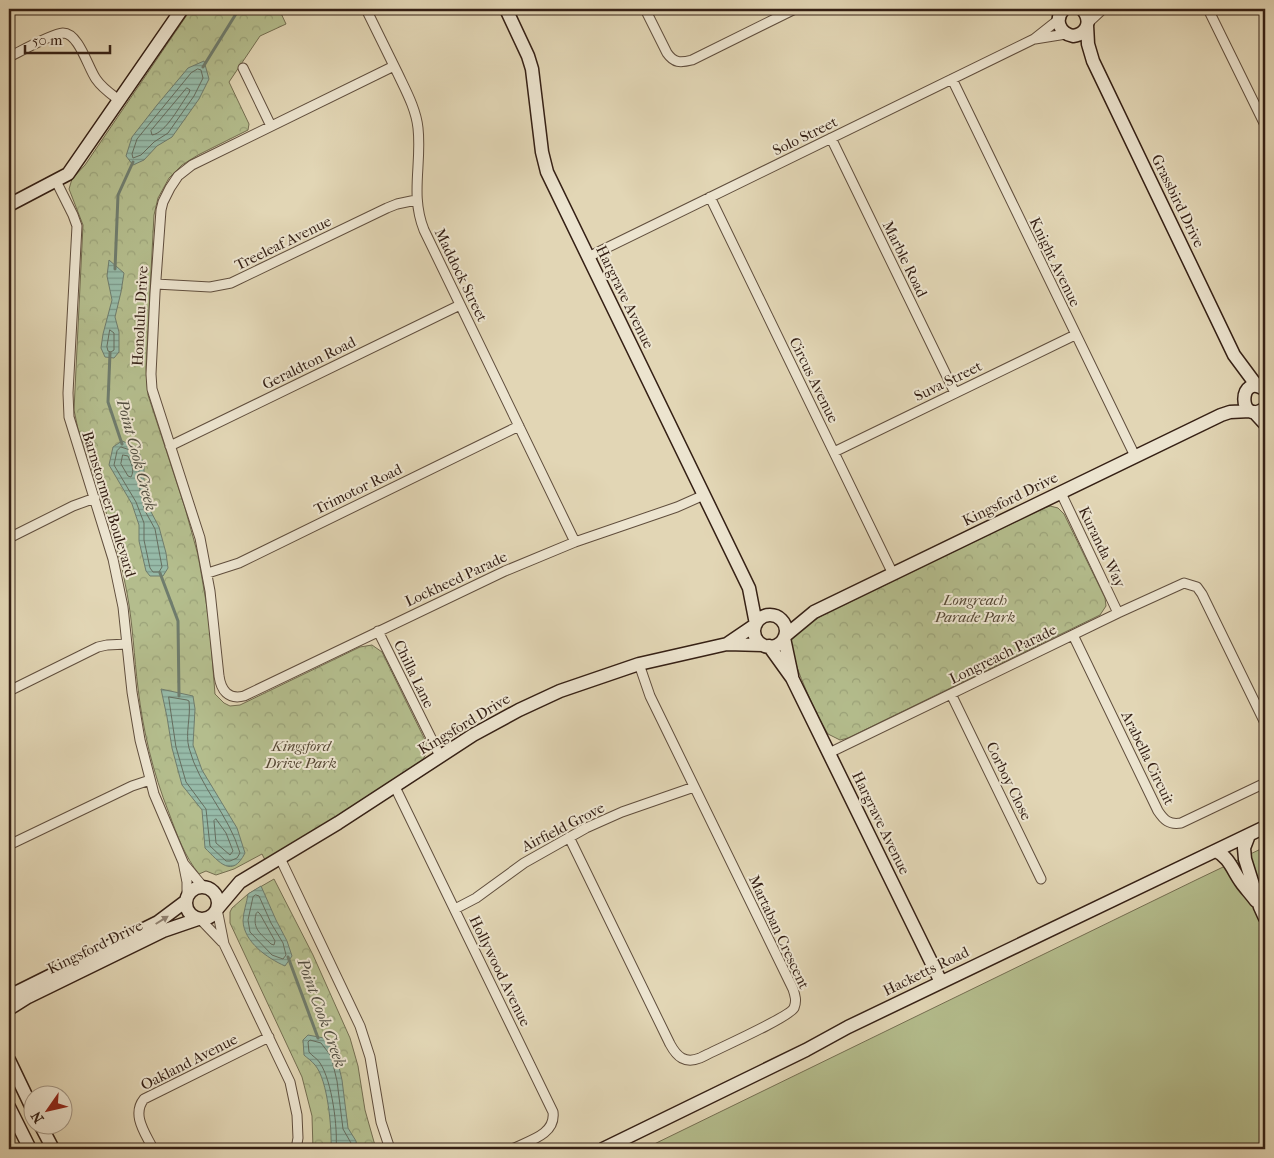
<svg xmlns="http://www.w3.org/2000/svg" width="1274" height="1158" font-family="'IM FELL French Canon',serif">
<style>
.green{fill:#b4bd8d;stroke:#746e51}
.park{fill:url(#park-crowns);stroke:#746e51}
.water{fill:url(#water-rules);stroke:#6f7c6d}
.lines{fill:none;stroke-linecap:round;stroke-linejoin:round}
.shore{stroke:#666d5e;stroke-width:1}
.stream{stroke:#6f7c6d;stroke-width:3}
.street-casing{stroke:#604e3d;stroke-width:11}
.secondary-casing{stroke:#352015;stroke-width:15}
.street{stroke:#ece4cf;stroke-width:9}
.secondary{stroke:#ece4cf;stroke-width:12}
.oneway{fill:#908272}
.labels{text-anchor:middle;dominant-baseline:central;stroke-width:4;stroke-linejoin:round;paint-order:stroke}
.street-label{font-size:15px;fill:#352015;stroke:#ece4cf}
.park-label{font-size:15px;font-style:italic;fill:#554733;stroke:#ece4cf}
.water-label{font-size:16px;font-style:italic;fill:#524e41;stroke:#ece4cf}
</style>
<defs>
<pattern id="park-crowns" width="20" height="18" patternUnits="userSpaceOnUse" patternTransform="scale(1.25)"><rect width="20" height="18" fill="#b4bd8d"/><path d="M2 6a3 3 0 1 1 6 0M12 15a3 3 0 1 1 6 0" fill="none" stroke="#9ba279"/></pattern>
<pattern id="water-rules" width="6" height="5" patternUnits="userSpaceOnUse" patternTransform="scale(1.25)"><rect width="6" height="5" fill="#96baa8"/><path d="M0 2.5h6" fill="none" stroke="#7b9788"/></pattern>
</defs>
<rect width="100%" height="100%" fill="#e2d6b5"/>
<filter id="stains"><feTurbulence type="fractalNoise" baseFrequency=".004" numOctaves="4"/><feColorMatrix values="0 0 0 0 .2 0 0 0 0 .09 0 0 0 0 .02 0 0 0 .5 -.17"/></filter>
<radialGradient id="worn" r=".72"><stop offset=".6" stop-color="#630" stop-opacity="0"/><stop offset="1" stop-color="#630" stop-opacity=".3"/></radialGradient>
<path class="green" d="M1265,847V1149H644L1198,879Z"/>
<path class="park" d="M191,9H279L286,24L260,36L229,82L249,124L248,130L198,155L182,165L169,178L158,198L154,215L146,367L148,395L185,508L198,555L209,619L215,694L224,703L230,706L240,705L360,647L372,645L382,652L426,742C428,751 426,757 419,763L338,817L265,860L262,854L234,869L216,875L206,871L199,874C185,857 177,835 169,813C153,773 143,731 138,688C134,657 133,625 127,593C117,537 96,483 78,429L74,410L83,225L69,189L72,179L85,165Z
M1050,506L1058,508L1064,514L1105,598L1106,606L1100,615L848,738L840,740L828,734C819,719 786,653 792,638C795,630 815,620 823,615L1044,508Z
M274,879L313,955L350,1038L358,1066L365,1110L376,1149H313L312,1116L302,1077L230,923V912L232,908L248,894Z"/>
<path class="water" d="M204,61L209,79L199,99L172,137L157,146L144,160L133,165L126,156L132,137L157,105L188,68Z
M109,260L124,273L121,292L115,317L119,332V352L114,358L105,357L101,348L103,334L112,300L107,276Z
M122,441L137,447L144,465V484L149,508L159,527L166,553L168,568L163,576H150L146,571L139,541V525L132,504L109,465L113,447Z
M161,689L193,696L195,709L193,745L202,770L237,828L245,853C232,879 219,862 205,848L202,810L182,785L172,748L167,717Z
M261,886L276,920L287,941L292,956L285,966C267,958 244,942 243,921C243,913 247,902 248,894Z
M308,1035L324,1038L336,1054L342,1080L348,1128L356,1141L357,1149H331C332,1130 328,1080 315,1065C312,1061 307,1058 304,1055L303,1040Z"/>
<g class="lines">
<path class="shore" d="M198,69L201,70L203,78L194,96L168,133L154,142L141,155L133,158L132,154L137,139L191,73Z
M187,88L190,90L189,93C180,105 166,133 152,135L151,131Z
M110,330L114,333V350L111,352L108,351L107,347Z
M121,447L133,451L139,466V485L144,509L155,529L162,567L159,572H153L150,568L144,540V523L136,502L114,465L117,451Z
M123,455L128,456C131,463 135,470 131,477L128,476L121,464Z
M169,697L187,700L189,701C191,717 185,733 189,748C199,786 229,815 240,853L237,858L230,861H226L210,846L206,809L186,782L176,747Z
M216,819L226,833L233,851L230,855L216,843L214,821Z
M256,895L259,896L271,923L283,943L286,955L283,959L272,955L250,932L248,920L253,897Z
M258,912L260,914L275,941L274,945L271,944C261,934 252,929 256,914Z
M336,1149C338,1128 332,1081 320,1063C318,1059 312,1056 309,1052L308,1042L310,1040L321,1043L331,1056L337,1081L343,1129L351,1143L352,1149"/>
<path class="stream" d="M203,67L239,9
M115,269L118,195L133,162
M110,353L108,402L122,444
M160,573L178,621L179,696
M288,957L318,1038"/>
<defs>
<path id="street" d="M366,9C377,31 387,52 398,74C406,91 416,109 418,128C422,164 410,195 424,230L575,542
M645,9L667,53C674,63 680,63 692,60L795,9
M1208,9L1265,125
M1088,23L1103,9
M1035,39L1066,34
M9,57C21,51 51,34 63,33C79,33 88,68 96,79C102,88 111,94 119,100
M394,66L192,165L178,176L170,188L163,202L161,210L155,293L151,374L152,389L200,538L210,591L219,676C221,690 228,700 244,696L505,571L575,542L677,507L704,495
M243,68L271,126
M952,79L1135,456
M831,138L955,393
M56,181L73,215L77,226L68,393L69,417L113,559L123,607L132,692L140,740L154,794L183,862L187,882V898
M710,197L893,574
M588,257L1034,39L1058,20
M156,284L210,287L231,283L387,208L397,204L416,200
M170,446L460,305
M834,452L1075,335
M1061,493L1118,613
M9,538L73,506L95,498
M208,573L239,563L519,426
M378,631L440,756
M1073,635L1158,811C1164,820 1169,825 1181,823L1265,783
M9,691L98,647L107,645L127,644
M951,694L1041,879
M829,753L1118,613L1184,583L1197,587L1202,594L1265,723
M395,787L553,1112C556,1135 528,1141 512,1149
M569,837L670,1044C677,1057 685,1064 700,1058C715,1050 788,1018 794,1008C797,1001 795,995 793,989L650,696L639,664
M9,845L132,786L150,780
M280,858L360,1026L370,1057L381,1122L390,1149
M184,864L204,888
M217,909L224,944L290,1082L297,1115L298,1138L296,1149
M455,909L476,898L524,863L586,828L622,812L694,787
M200,919L222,942
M153,1149C146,1134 131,1115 144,1099L269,1037"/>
<path id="secondary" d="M506,9L528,56L532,69L542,152L547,172L749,588L756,624
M1064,9C1054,19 1059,33 1073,36C1088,34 1092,20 1082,9
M1087,25L1088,44L1093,61L1234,355L1257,386
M9,205L68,174L182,9
M1265,390C1238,370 1237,428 1265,408
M1254,412L1265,424
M754 631a16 16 0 1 1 32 0a16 16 0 1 1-32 0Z
M785,636L814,612L1221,415L1230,412L1250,411
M784,638L792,676
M727,644L755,625
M769,646L792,678L941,982
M1249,835L1244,848L1245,859L1260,907L1265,918
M1216,851C1229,857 1233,871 1241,882C1245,888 1251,894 1256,901
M186 903a16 16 0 1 1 32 0a16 16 0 1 1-32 0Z
M218,908L240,882L338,823L473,735L519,710L560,691L639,664L727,644L763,645
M9,996L158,922L186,901
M9,1009L28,997L163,931L198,919
M9,1060L32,1108
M9,1107L30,1149
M41,1126L53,1149
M603,1149L806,1050L848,1027L1265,827"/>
</defs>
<use href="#street" class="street-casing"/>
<use href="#secondary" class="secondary-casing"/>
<use href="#street" class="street"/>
<use href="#secondary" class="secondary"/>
</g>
<defs><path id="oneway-solid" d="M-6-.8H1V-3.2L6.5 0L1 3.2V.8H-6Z" transform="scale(1.25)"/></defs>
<use class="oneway" href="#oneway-solid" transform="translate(162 920) rotate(-32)"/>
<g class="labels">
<g class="street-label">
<text transform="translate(805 136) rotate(-26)">Solo Street</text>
<text transform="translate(1178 201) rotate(64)">Grassbird Drive</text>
<text transform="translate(283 243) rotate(-26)">Treeleaf Avenue</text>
<text transform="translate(905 259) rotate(64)">Marble Road</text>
<text transform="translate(1055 262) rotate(64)">Knight Avenue</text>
<text transform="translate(461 275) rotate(64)">Maddock Street</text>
<text transform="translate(625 297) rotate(64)">Hargrave Avenue</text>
<text transform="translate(140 316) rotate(-87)">Honolulu Drive</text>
<text transform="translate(309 363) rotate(-26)">Geraldton Road</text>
<text transform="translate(814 380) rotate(64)">Circus Avenue</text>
<text transform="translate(948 381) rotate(-26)">Suva Street</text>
<text transform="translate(358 489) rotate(-26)">Trimotor Road</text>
<text transform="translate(1010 499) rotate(-26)">Kingsford Drive</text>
<text transform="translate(109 504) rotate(73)">Barnstormer Boulevard</text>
<text transform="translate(1102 547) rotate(64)">Kuranda Way</text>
<text transform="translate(456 579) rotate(-25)">Lockheed Parade</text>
<text transform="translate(1003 654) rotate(-26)">Longreach Parade</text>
<text transform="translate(414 674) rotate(64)">Chilla Lane</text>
<text transform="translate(464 724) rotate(-31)">Kingsford Drive</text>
<text transform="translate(1148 758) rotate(64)">Arabella Circuit</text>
<text transform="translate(1009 781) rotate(64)">Corboy Close</text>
<text transform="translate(881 823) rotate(64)">Hargrave Avenue</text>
<text transform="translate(563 827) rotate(-27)">Airfield Grove</text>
<text transform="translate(779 932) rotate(65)">Martaban Crescent</text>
<text transform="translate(95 947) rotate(-26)">Kingsford Drive</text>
<text transform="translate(500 971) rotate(64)">Hollywood Avenue</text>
<text transform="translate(926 971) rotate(-26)">Hacketts Road</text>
<text transform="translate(189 1062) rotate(-27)">Oakland Avenue</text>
</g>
<g class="park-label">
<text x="975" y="600">Longreach<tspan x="975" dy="17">Parade Park</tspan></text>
<text x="301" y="746">Kingsford<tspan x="301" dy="17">Drive Park</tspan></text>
</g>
<g class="water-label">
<text transform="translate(137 455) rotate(75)">Point Cook Creek</text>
<text transform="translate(322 1013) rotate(70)">Point Cook Creek</text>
</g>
</g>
<rect width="1274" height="1158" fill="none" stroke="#e2d6b5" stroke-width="30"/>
<rect x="10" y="10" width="1254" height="1138" fill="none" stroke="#352015" stroke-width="2.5"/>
<rect x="15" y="15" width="1244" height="1128" fill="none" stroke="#352015"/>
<g transform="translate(48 1110) rotate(236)"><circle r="24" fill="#ece4cf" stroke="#a39685"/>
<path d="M0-4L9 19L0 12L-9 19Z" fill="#8f2418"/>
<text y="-8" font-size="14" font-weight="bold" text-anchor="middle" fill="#352015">N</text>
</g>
<path d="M25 45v8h85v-8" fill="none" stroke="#352015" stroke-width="2.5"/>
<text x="32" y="45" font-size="15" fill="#352015" stroke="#ece4cf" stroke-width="4" paint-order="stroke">50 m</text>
<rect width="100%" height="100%" filter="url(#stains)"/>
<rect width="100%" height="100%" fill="url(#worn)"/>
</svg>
